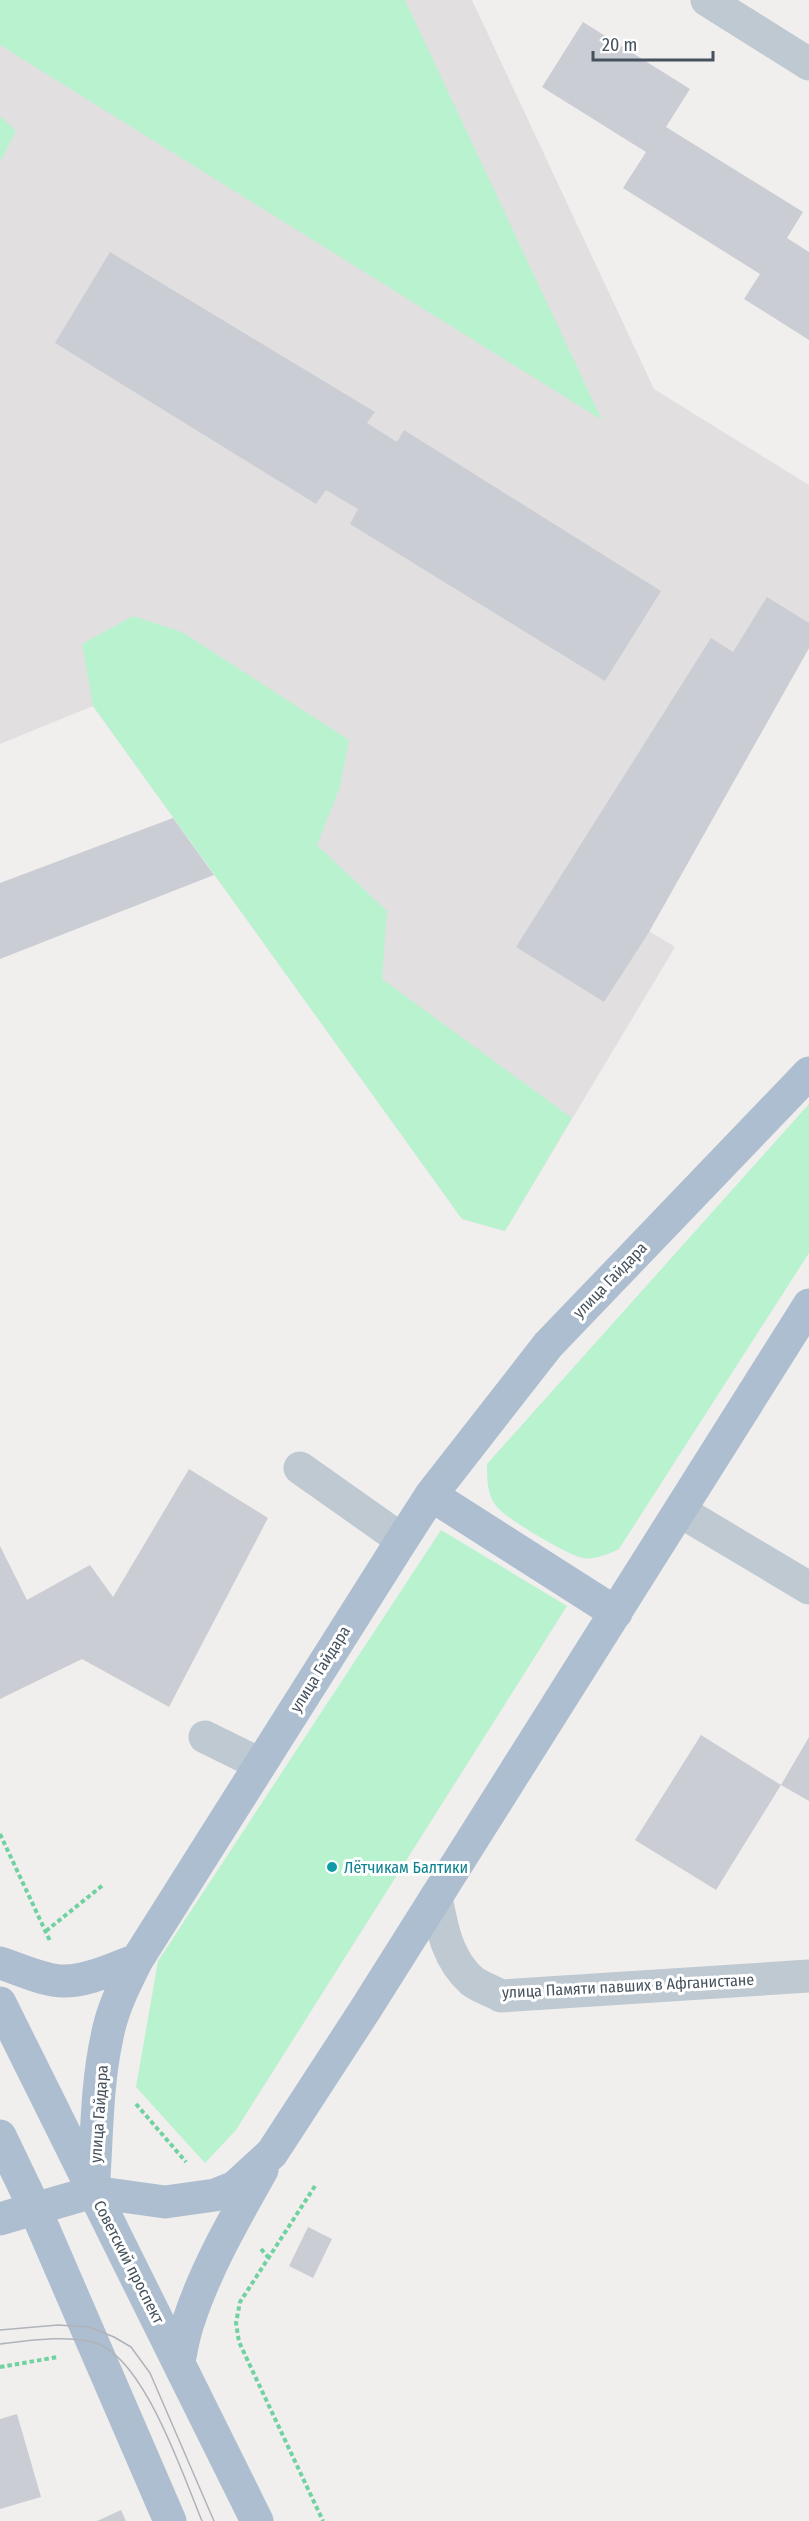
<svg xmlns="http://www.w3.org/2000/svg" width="809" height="2521" font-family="'Fira Sans Condensed',sans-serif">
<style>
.education{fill:#e2dfe0}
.green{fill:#b9f2cf}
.building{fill:#cacdd3}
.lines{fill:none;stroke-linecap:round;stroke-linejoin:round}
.path{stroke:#6fd2a0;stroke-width:4;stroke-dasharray:4.5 3;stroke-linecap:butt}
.minor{stroke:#bec9d1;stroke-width:33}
.major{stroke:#acbecf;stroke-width:33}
.tram{stroke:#b0b3b9;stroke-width:1.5}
.culture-dot{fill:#0f9aa8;stroke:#fff;stroke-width:2}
.labels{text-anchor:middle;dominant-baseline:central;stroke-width:6;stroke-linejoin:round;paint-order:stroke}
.street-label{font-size:16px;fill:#45525d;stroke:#fff}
.culture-label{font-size:16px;fill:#0d838f;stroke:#fff;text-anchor:start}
</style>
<rect width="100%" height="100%" fill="#f1eeee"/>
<path class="education" d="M0,0H472L654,389L809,485V648L649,931L675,947L505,1231L462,1219L93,706L0,744Z"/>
<path class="green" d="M0,0H405L602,420L0,45Z
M0,116L16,131L0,162Z
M133,616L182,632L349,740L340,787L317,845L387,911L382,979L572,1118L505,1231L462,1219L93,706L82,644Z
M809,1104V1253L619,1549C609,1554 595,1560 583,1558C569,1556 507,1519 498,1508C487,1496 487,1479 487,1464Z
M441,1530L567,1606L236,2130L205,2163L136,2087L158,1961Z"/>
<path class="building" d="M583,22L690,89L666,127L803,212L787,238L809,252V340L744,299L760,274L623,188L646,152L542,87Z
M110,252L375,412L367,423L397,442L404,430L661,591L605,681L350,524L358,509L326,490L316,504L55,343Z
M767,597L809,623V648L649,932L604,1002L516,947L711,638L733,652Z
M173,818L214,875L0,959V883Z
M189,1469L268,1518L169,1707L82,1659L0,1699V1546L27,1600L90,1565L113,1597Z
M701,1735L781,1785L716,1890L635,1840Z
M809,1737V1801L781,1785Z
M308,2227L332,2239L313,2278L289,2266Z
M17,2414L41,2497L0,2509V2419Z
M121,2510L126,2521H97Z"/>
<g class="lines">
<path class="path" d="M0,1834L50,1941
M46,1931L103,1885
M136,2104L186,2162
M315,2186L240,2302L236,2323L239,2342L323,2521
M261,2249L269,2258
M0,2367L58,2357"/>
<path class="minor" d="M707,0L809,64
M300,1468L402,1540
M680,1511L809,1588
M205,1737L260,1764
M436,1897C442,1928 447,1959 472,1981C480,1987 492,1991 501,1996L809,1976"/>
<path class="major" d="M431,1495L616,1613
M0,1963C20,1969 43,1981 64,1981C89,1981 114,1968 137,1960
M0,2003L257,2521
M0,2136L35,2209L170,2521
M93,2192C97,2141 96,2087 107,2037C112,2009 125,1984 137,1960L402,1540L431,1495L548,1345L809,1073
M0,2219L93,2192L165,2202L215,2195L235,2187L272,2153L365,2010L809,1305
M179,2361C182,2347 184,2333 189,2320C206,2268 235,2218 262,2170"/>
<path class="tram" d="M0,2330L58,2325L89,2327L114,2337L131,2347L150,2373L214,2521
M0,2344C29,2341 62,2335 92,2342C143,2353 183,2476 202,2521"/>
</g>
<circle class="culture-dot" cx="332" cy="1867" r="6"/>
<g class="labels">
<g class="street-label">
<text transform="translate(610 1280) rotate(-46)">улица Гайдара</text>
<text transform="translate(320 1669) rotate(-58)">улица Гайдара</text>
<text transform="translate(628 1986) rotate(-3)">улица Памяти павших в Афганистане</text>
<text transform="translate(99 2114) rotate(-86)">улица Гайдара</text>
<text transform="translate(129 2262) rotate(63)">Советский проспект</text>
</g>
<g class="culture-label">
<text x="344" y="1867">Лётчикам Балтики</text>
</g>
</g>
<path d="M593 51v9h120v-9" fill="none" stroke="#45525d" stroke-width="3"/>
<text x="602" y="51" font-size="18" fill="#45525d" stroke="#ffffff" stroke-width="4.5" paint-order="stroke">20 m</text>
</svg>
